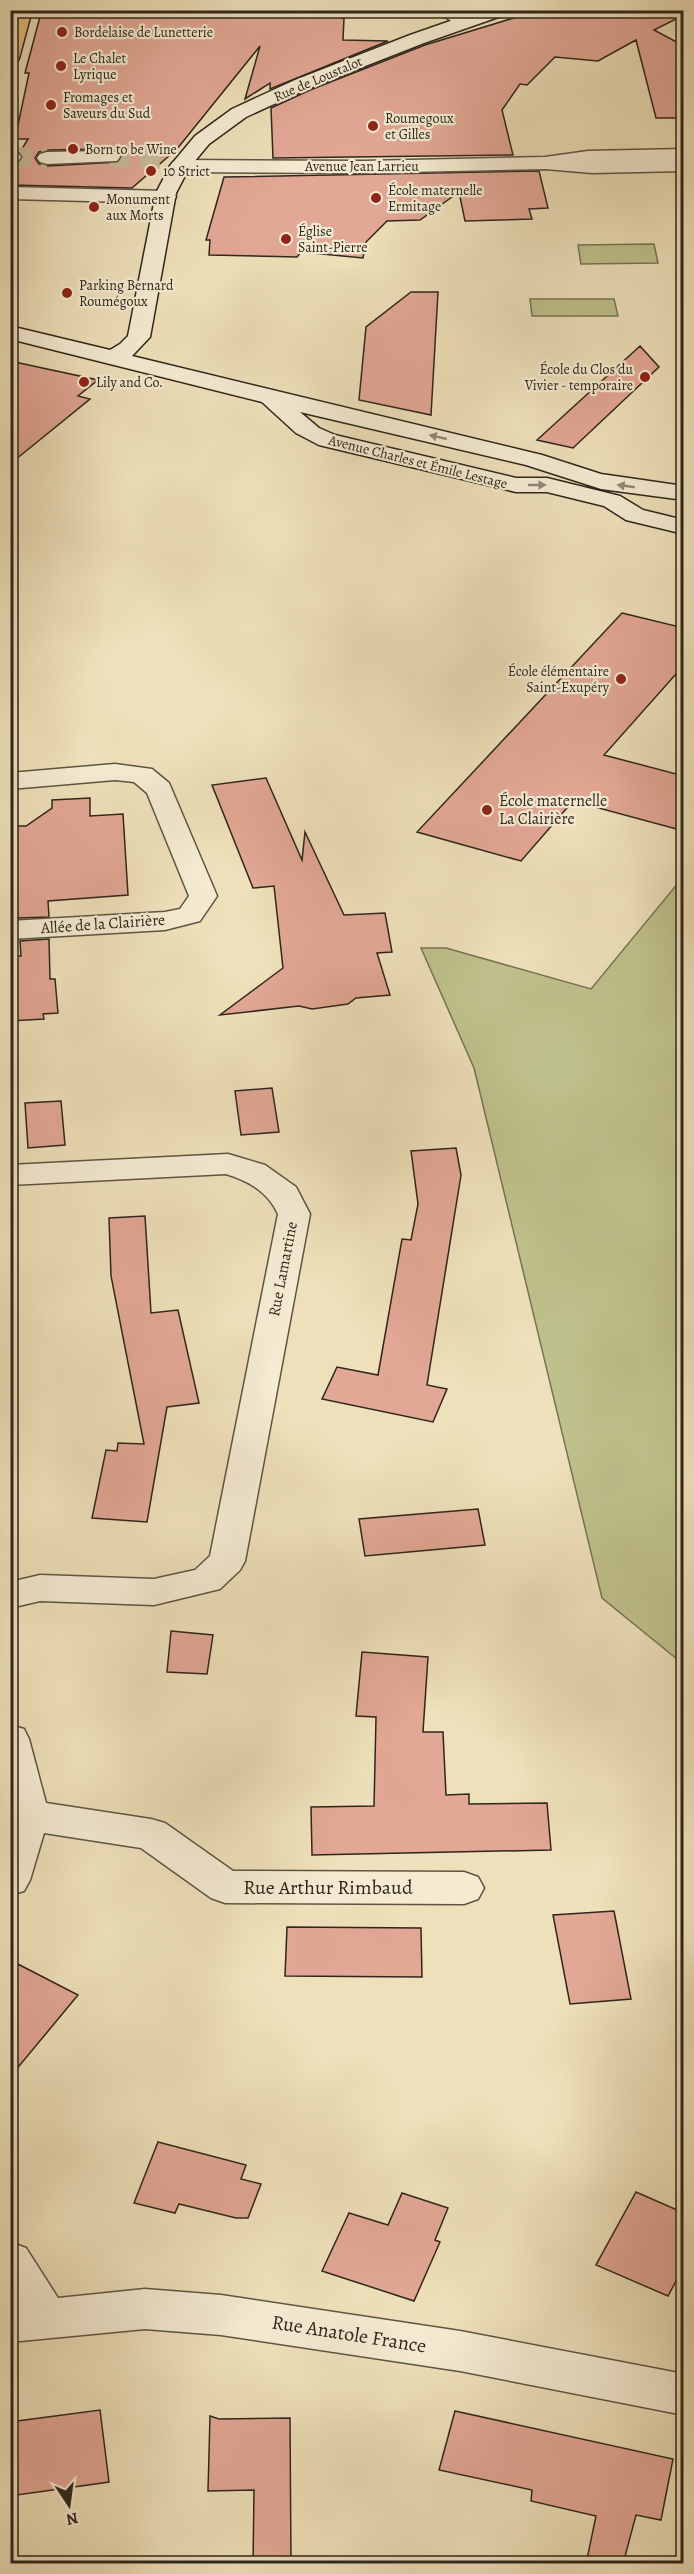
<svg xmlns="http://www.w3.org/2000/svg" width="694" height="2574" font-family="Alegreya,serif">
<style>
.green{fill:#bfc18c;stroke:#767454;stroke-width:1.5}
.building{fill:#e2a795;stroke:#2e261c;stroke-width:1.5;fill-rule:evenodd}
.lines{fill:none;stroke-linecap:round;stroke-linejoin:round}
.street-tunnel{stroke:#c8bb9a;stroke-width:20;stroke-dasharray:20 10;stroke-linecap:butt}
.street-casing{stroke:#5e5444;stroke-width:3}
.secondary-casing{stroke:#2e261c;stroke-width:3}
.primary-casing{stroke:#2e261c;stroke-width:3}
.street{fill:#f4ebd2;fill-rule:evenodd}
.secondary{fill:#f4ebd2;fill-rule:evenodd}
.primary{fill:#e7c07d;fill-rule:evenodd}
.oneway{fill:#918877}
.poi-dot{fill:#8f2418;stroke:#f4ebd2;stroke-width:2}
.labels{text-anchor:middle;dominant-baseline:central;stroke-width:4.5;stroke-linejoin:round;paint-order:stroke}
.far-poi-label{font-size:14px;fill:#2e261c;stroke:#f4ebd2;text-anchor:start}
.far-street-label{font-size:14px;fill:#2e261c;stroke:#f4ebd2}
.poi-label{font-size:16px;fill:#2e261c;stroke:#f4ebd2;text-anchor:start}
.street-label{font-size:16px;fill:#2e261c;stroke:#f4ebd2}
.near-street-label{font-size:20px;fill:#2e261c;stroke:#f4ebd2}
</style>
<rect width="100%" height="100%" fill="#eee0ba"/>
<filter id="stains"><feTurbulence type="fractalNoise" baseFrequency=".00333" numOctaves="4"/><feColorMatrix values="0 0 0 0 .2 0 0 0 0 .09 0 0 0 0 .02 0 0 0 .5 -.17"/></filter>
<radialGradient id="worn" r=".72"><stop offset=".6" stop-color="#630" stop-opacity="0"/><stop offset="1" stop-color="#630" stop-opacity=".3"/></radialGradient>
<path class="green" d="M654,244L658,263L581,264L578,245Z
M530,299H614L618,316H532Z
M683,877V1664L602,1598L474,1068L421,948H446L591,989Z"/>
<path class="building" d="M44,10L342,12L341,18H344L343,40L388,41L270,89V83L245,99L260,46L177,149L132,188L10,185V170L14,164L23,158L20,152L28,139H15L29,73H25L41,13ZM110,149L118,151L122,156L119,162L47,166L39,164L35,158L39,152L47,150Z
M540,10H684V15L654,30L684,46V118H656L636,40L598,61L555,57L527,85L520,84L502,110L513,155L273,158L271,108L310,90L425,45Z
M539,171L548,208L529,209L532,219L465,221L459,192L420,220L387,221L366,242L363,258L301,252L297,257L209,255L210,240H206L224,177Z
M411,292H438L431,415L359,400L366,327Z
M640,346L659,367L573,448L537,440Z
M10,361L98,380L78,396L90,399L10,464Z
M622,613L684,628V665L604,755L684,776V831L573,801L521,861L417,832Z
M266,778L302,860L305,832L344,915L385,913L392,952L377,953L390,995L356,998L348,1004L312,1009L299,1006L220,1015L283,968L274,886L253,888L212,785Z
M90,798V816L123,814L128,895L48,901L49,917L18,918L11,826H26L52,808V800Z
M49,939L50,979H55L58,1013L43,1014L44,1019L10,1021V956H21L20,941Z
M272,1088L279,1132L241,1135L235,1091Z
M61,1101L65,1145L28,1148L25,1103Z
M456,1148L461,1175L427,1385L447,1389L433,1422L322,1399L337,1367L378,1375L402,1239L411,1240L418,1204L411,1151Z
M145,1216L151,1313L178,1310L199,1403L167,1407L147,1522L92,1518L106,1450L117,1451L118,1443L144,1444L111,1276L109,1218Z
M478,1509L485,1545L365,1556L359,1519Z
M171,1631L213,1635L207,1674L167,1672Z
M362,1652L428,1657L423,1732H443L446,1795L469,1794V1804L547,1803L551,1850L312,1855L311,1807L374,1806L376,1717L356,1716Z
M614,1911L631,1999L570,2004L553,1915Z
M287,1927L421,1928L422,1977L285,1976Z
M10,1960L78,1995L10,2077Z
M158,2142L246,2165L241,2179L261,2184L248,2218H236L179,2204L175,2213L134,2203Z
M636,2192L684,2213V2266L668,2296L596,2265Z
M402,2193L448,2208L435,2240L440,2242L414,2301L322,2271L349,2213L388,2225Z
M100,2410L109,2482L10,2496V2422Z
M455,2411L673,2459L661,2520L636,2515L623,2564H586L596,2516L531,2501L532,2490L439,2470Z
M210,2416L219,2419L290,2418L291,2564H253L254,2490L208,2491Z"/>
<g class="lines">
<path class="street-tunnel" d="M11,157L47,158
M110,157L169,159"/>
<defs>
<path id="street" d="M439,10H461L474,21L471,25C459,28 447,20 439,10Z
M684,149V171L592,173L545,169L364,173L180,172L173,170L170,166L173,162L180,160L364,161L545,157L588,151Z
M10,151L18,153L21,157L18,161L10,163Z
M110,151L117,153L120,157L117,161L47,164L40,162L37,158L40,154L47,152Z
M10,187L166,191L173,193L176,197L173,201L166,203L10,199Z
M115,764L152,769L169,783L217,896L200,921L165,930L10,939V921L165,912L180,909L189,896L147,793L134,782L115,780L10,789V773Z
M228,1154L265,1165L296,1187L310,1214L245,1561L240,1570L220,1589L154,1605L40,1601L10,1608V1582L40,1575L154,1579L195,1570L210,1556L278,1214C268,1192 249,1181 226,1174L10,1185V1165Z
M10,1725L24,1729L29,1739L46,1803L151,1819L165,1823L233,1871L464,1872L478,1877L484,1888L478,1899L464,1904L225,1903L211,1898L141,1848L44,1833L30,1880L24,1891L10,1895Z
M10,2242L26,2248L58,2298L145,2289L221,2295L460,2331L684,2374V2415L460,2371L221,2335L145,2329L10,2342Z"/>
<path id="secondary" d="M482,10H510L507,14L424,43L309,88L246,117L209,144L189,168L176,193L150,337L132,356L542,455L601,474L684,486V500L601,489L526,465L300,412L319,428L335,435L516,478H547L620,496L643,510L684,520V534L626,520L604,506L547,492H516L319,445L296,433L262,402L10,339V326L110,350L120,344L128,336L156,193L170,166L195,136L232,109L295,80L410,35Z"/>
<path id="primary" d="M14,10H32L19,58L17,62L10,64V22Z"/>
</defs>
<use href="#street" class="street-casing"/>
<use href="#secondary" class="secondary-casing"/>
<use href="#primary" class="primary-casing"/>
<use href="#street" class="street"/>
<use href="#secondary" class="secondary"/>
<use href="#primary" class="primary"/>
</g>
<defs><path id="oneway-solid" d="M-6-.8H1V-3.2L6.5 0L1 3.2V.8H-6Z" transform="scale(1.5)"/></defs>
<g class="oneway">
<use href="#oneway-solid" transform="translate(438 437) rotate(-167)"/>
<use href="#oneway-solid" transform="translate(537 485)"/>
<use href="#oneway-solid" transform="translate(626 486) rotate(-172)"/>
</g>
<g class="poi-dot">
<circle cx="62" cy="32" r="6"/>
<circle cx="61" cy="66" r="6"/>
<circle cx="51" cy="105" r="6"/>
<circle cx="373" cy="126" r="6"/>
<circle cx="73" cy="149" r="6"/>
<circle cx="151" cy="171" r="6"/>
<circle cx="376" cy="198" r="6"/>
<circle cx="94" cy="207" r="6"/>
<circle cx="286" cy="239" r="6"/>
<circle cx="67" cy="293" r="6"/>
<circle cx="645" cy="377" r="6"/>
<circle cx="84" cy="382" r="6"/>
<circle cx="621" cy="679" r="6"/>
<circle cx="487" cy="810" r="6"/>
</g>
<g class="labels">
<g class="far-poi-label">
<text x="74" y="32">Bordelaise de Lunetterie</text>
<text x="73" y="58">Le Chalet<tspan x="73" dy="16">Lyrique</tspan></text>
<text x="63" y="97">Fromages et<tspan x="63" dy="16">Saveurs du Sud</tspan></text>
<text x="385" y="118">Roumegoux<tspan x="385" dy="16">et Gilles</tspan></text>
<text x="85" y="149">Born to be Wine</text>
<text x="163" y="171">10 Strict</text>
<text x="388" y="190">École maternelle<tspan x="388" dy="16">Ermitage</tspan></text>
<text x="106" y="199">Monument<tspan x="106" dy="16">aux Morts</tspan></text>
<text x="298" y="231">Église<tspan x="298" dy="16">Saint-Pierre</tspan></text>
<text x="79" y="285">Parking Bernard<tspan x="79" dy="16">Roumégoux</tspan></text>
<text x="633" y="369" text-anchor="end">École du Clos du<tspan x="633" dy="16">Vivier - temporaire</tspan></text>
<text x="96" y="382">Lily and Co.</text>
<text x="609" y="671" text-anchor="end">École élémentaire<tspan x="609" dy="16">Saint-Exupéry</tspan></text>
</g>
<g class="far-street-label">
<text transform="translate(318 79) rotate(-23)">Rue de Loustalot</text>
<text x="362" y="166">Avenue Jean Larrieu</text>
<text transform="translate(418 462) rotate(14)">Avenue Charles et Émile Lestage</text>
</g>
<g class="poi-label">
<text x="499" y="801">École maternelle<tspan x="499" dy="18">La Clairière</tspan></text>
</g>
<g class="street-label">
<text transform="translate(103 924) rotate(-4)">Allée de la Clairière</text>
<text transform="translate(283 1269) rotate(-79)">Rue Lamartine</text>
</g>
<g class="near-street-label">
<text x="328" y="1887">Rue Arthur Rimbaud</text>
<text transform="translate(349 2334) rotate(9)">Rue Anatole France</text>
</g>
</g>
<rect width="694" height="2574" fill="none" stroke="#eee0ba" stroke-width="36"/>
<rect x="12" y="12" width="670" height="2550" fill="none" stroke="#2e261c" stroke-width="3"/>
<rect x="18" y="18" width="658" height="2538" fill="none" stroke="#2e261c" stroke-width="1.5"/>
<g transform="translate(69 2505) rotate(167)" stroke="#f4ebd2" stroke-width="4.5" paint-order="stroke">
<path d="M0-4.5L10 22L0 15L-10 22Z" fill="#2e261c"/>
<text y="-9" font-size="16" font-weight="bold" text-anchor="middle" fill="#2e261c">N</text>
</g>
<rect width="100%" height="100%" filter="url(#stains)"/>
<rect width="100%" height="100%" fill="url(#worn)"/>
</svg>
